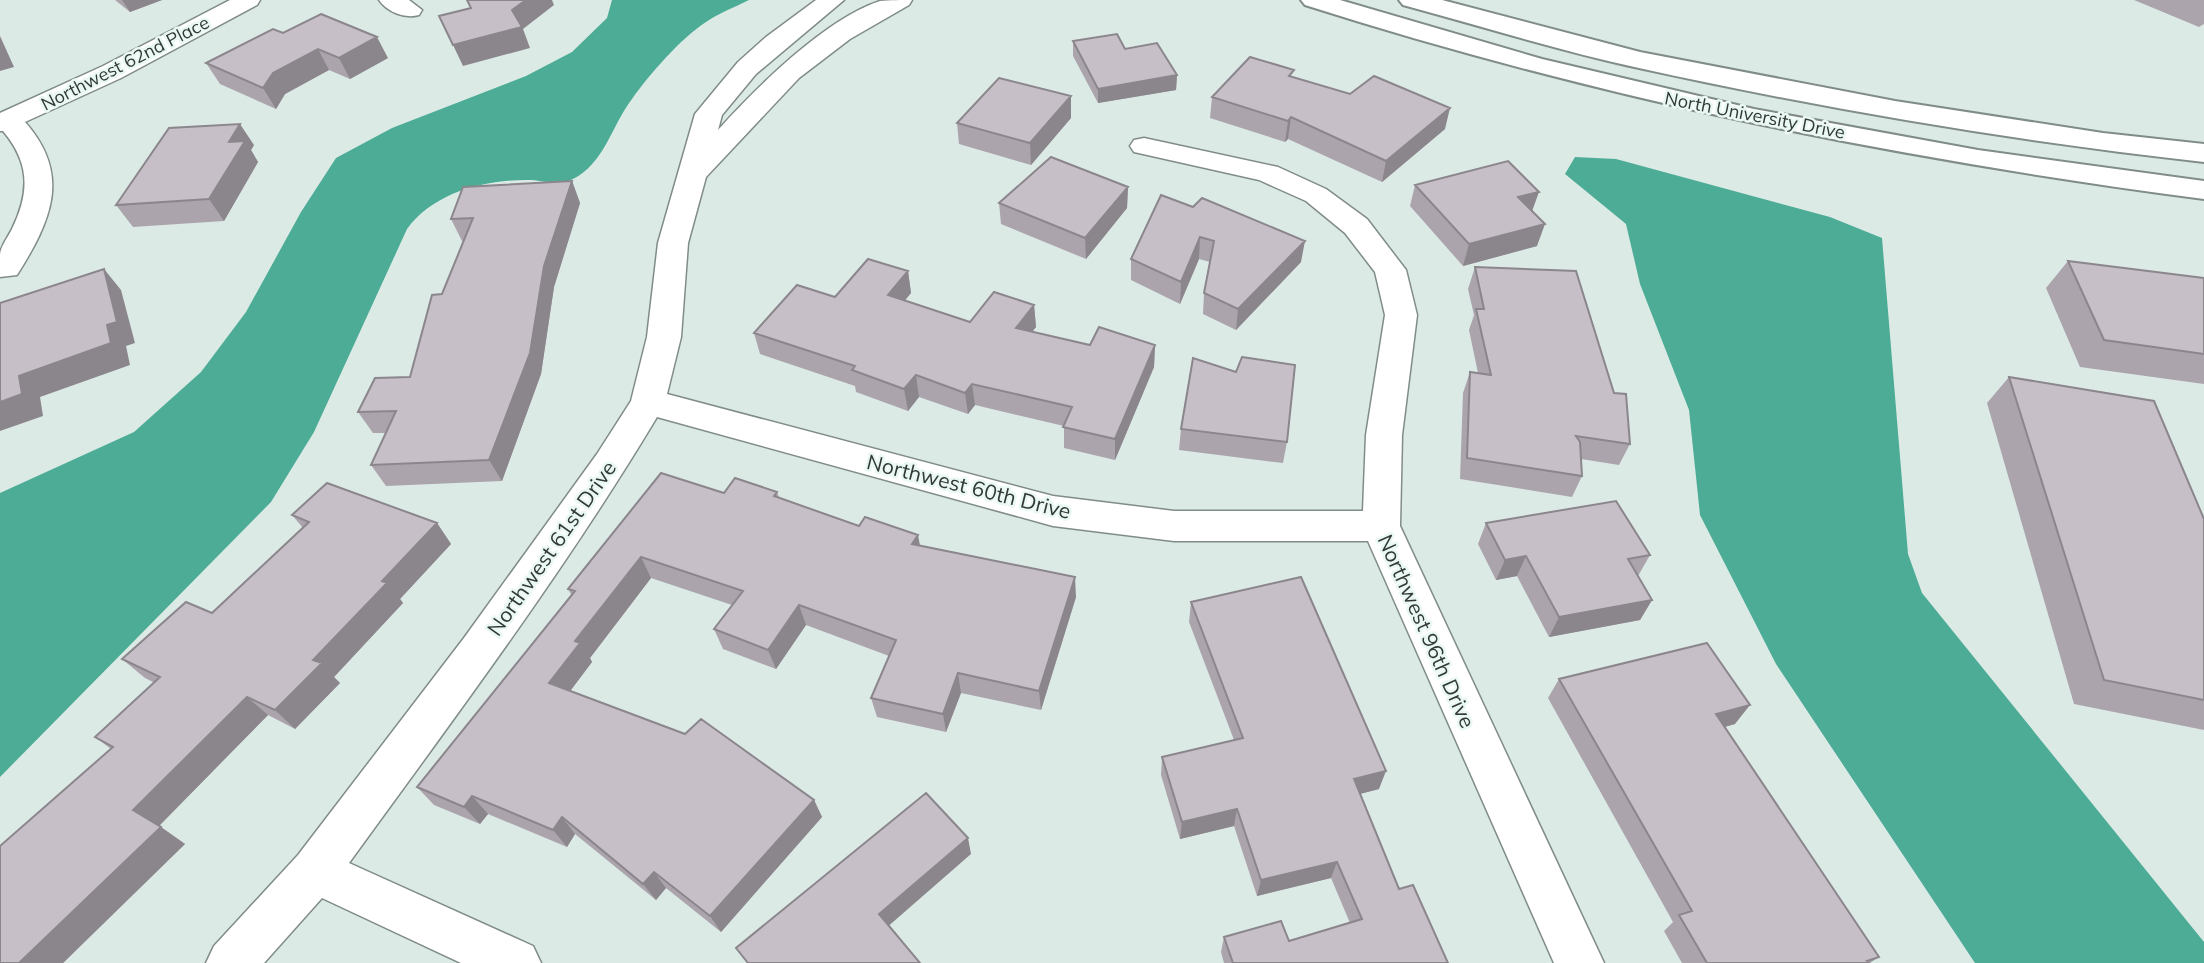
<svg xmlns="http://www.w3.org/2000/svg" width="2204" height="963" font-family="Mulish,sans-serif">
<style>
.water{fill:#4dac96}
.lines{fill:none;stroke-linecap:round;stroke-linejoin:round}
.minor-casing{stroke:#808c89;stroke-width:3}
.secondary-casing{stroke:#808c89;stroke-width:4}
.minor{fill:#fff;fill-rule:evenodd}
.secondary{fill:#fff;fill-rule:evenodd}
.wall{fill:#aba4ac}
.shaded-wall{fill:#8b868c}
.building{fill:#c7bfc8;stroke:#8b868c;stroke-width:2}
.labels{text-anchor:middle;dominant-baseline:central;stroke-width:5;stroke-linejoin:round;paint-order:stroke}
.far-street-label{font-size:18px;fill:#323836;stroke:#e9f8f3}
.street-label{font-size:21px;fill:#323836;stroke:#e9f8f3}
</style>
<rect width="100%" height="100%" fill="#dceae6"/>
<path class="water" d="M612,0H749C735,7 719,13 706,22C681,38 649,75 632,99C612,125 604,164 573,179C557,187 547,181 531,180C486,179 434,192 407,229L314,432L271,502L0,777V493L134,432L201,372L246,312L301,212L336,158L392,128L526,76L572,52L607,18Z
M1575,157L1616,159L1830,217L1882,238L1908,554L1922,593L2204,942V963H1975L1776,664L1700,515L1689,410L1640,284L1626,224L1565,174Z"/>
<g class="lines">
<defs>
<path id="minor" d="M230,0H260L257,5L121,78L25,122C72,175 51,221 17,275L0,277C0,269 0,261 0,254C1,246 8,237 12,229C30,192 30,163 3,131H0V113L103,66Z
M379,0H409L422,10L419,15C405,19 387,12 379,0Z
M816,0H844L756,74L722,115L718,130C756,88 825,19 880,1C889,0 902,0 912,0L909,5L850,39L799,78L706,177L688,243L681,337L667,394L1053,496L1174,511H1363L1366,435L1385,315L1375,272L1345,233L1306,201L1259,180L1134,152L1130,146L1134,140L1144,138L1278,167L1326,189L1367,219L1406,270L1417,315L1402,435L1400,526L1604,963H1554L1368,541H1174L1053,526L657,417C564,572 455,717 349,863L533,946L541,963H461L322,898L264,963H206L214,946L298,855L464,638L597,454L631,401L647,337L658,243L695,114L738,62L766,37Z"/>
<path id="secondary" d="M1301,0H1340L1542,59L1754,109L1978,150L2204,181V199C1893,158 1604,100 1305,5Z
M1399,0H1442L1640,52L1895,101L2103,133L2204,144V162C2014,141 1825,109 1639,68C1560,51 1481,26 1403,5Z"/>
</defs>
<use href="#minor" class="minor-casing"/>
<use href="#secondary" class="secondary-casing"/>
<use href="#minor" class="minor"/>
<use href="#secondary" class="secondary"/>
</g>
<path class="wall" d="M115,0H162L130,12Z
M2134,0H2204V24L2199,27Z
M283,33L388,58L350,79L329,70L285,94L276,109L220,84L206,63Z
M1073,41L1125,49L1177,75L1176,90L1098,103L1073,56Z
M1293,77L1445,129L1382,182L1288,139L1285,142L1210,118L1212,97Z
M1071,96V118L1031,165L959,144L957,123Z
M254,145L251,150L258,162L224,221L133,227L116,205Z
M572,181L580,203L554,287L541,374L502,481L386,486L371,465L386,433H373L358,412L410,377L464,241H462L451,219Z
M1415,185L1532,211L1537,246L1463,266L1410,206Z
M1128,187L1127,208L1086,259L1001,224L999,203Z
M1193,207L1301,262L1236,330L1203,314L1204,293L1210,262L1199,259L1180,304L1131,280V259Z
M2068,261L2204,278V384L2080,367L2046,288Z
M1475,267L1630,444L1619,465L1581,459L1582,476L1572,497L1460,479L1463,393L1470,372L1478,373L1469,330L1474,315L1468,289Z
M908,271L911,293L905,300L970,322L1034,305L1036,327L1032,332L1090,345H1155L1154,367L1115,460L1064,448V426L975,405L968,414L919,397L908,411L856,392L855,386L760,354L754,333L835,297Z
M1236,372L1287,442L1283,463L1179,450L1181,429Z
M2009,377L2204,519V730L2074,704L1987,403Z
M777,492L779,497L859,526L1076,597L1041,710L961,693L946,732L877,717L871,698L889,656L806,625L776,669L723,649L714,629L732,605L651,578L590,658L592,662L570,691L814,800L822,817L721,932L666,888L656,900L575,834L567,847L488,814L480,824L434,805L417,787L572,596L568,589L724,493Z
M292,515L437,523L451,544L400,599L403,603L334,677L340,683L295,729L268,715L159,826L185,844L63,963H0L111,749L95,737L155,683L145,678L122,659L212,613L303,528Z
M1486,523L1650,555L1638,576L1652,600L1640,620L1549,637L1517,576L1496,580L1478,544Z
M1191,602L1379,789L1360,794L1399,889L1448,963H1224L1221,952L1224,937L1289,941L1350,923L1331,878L1257,896L1234,826L1180,839L1161,775L1162,757L1234,740L1189,622Z
M1559,679L1735,724L1725,727L1879,957L1870,963H1682L1664,931L1673,922L1548,698Z"/>
<path class="shaded-wall" d="M122,0H162L130,12Z
M526,0H552L554,5L523,29L530,48L463,66L453,45L512,10Z
M0,36L14,67L0,71Z
M377,37L388,58L350,79L339,58Z
M318,49L329,70L285,94L276,109L263,88L273,73Z
M1177,75L1176,90L1098,103V89Z
M1071,96V118L1031,165L1030,143Z
M1450,108L1445,129L1382,182L1386,161Z
M1291,117L1288,139L1285,142L1288,121Z
M240,124L254,145L251,150L258,162L224,221L209,199L229,142Z
M572,181L580,203L554,287L541,374L502,481L489,460L544,266Z
M1128,187L1127,208L1086,259L1085,238Z
M1539,192L1531,214L1518,197Z
M1545,224L1537,246L1463,266L1469,244Z
M1200,237L1199,259L1180,304L1181,282Z
M1305,241L1301,262L1236,330L1238,309Z
M104,269L121,290L135,343L126,346L130,365L40,397L43,416L0,431V402L19,376L107,325Z
M908,271L911,293L892,316L888,295Z
M1034,305L1036,327L1018,350L1016,328Z
M1155,345L1154,367L1115,460V439Z
M916,375L919,397L908,411L904,389Z
M972,384L975,405L968,414L965,393Z
M437,523L451,544L400,599L403,603L334,677L340,683L295,729L275,710L313,660L382,581Z
M918,535L922,556L912,544Z
M1526,556L1517,576L1496,580L1505,560Z
M641,557L651,578L590,658L592,662L562,702L549,683L575,641Z
M1075,577L1076,597L1041,710L1039,691Z
M1652,600L1640,620L1549,637L1559,617Z
M799,605L806,625L776,669L768,650Z
M958,673L961,693L946,732L943,714Z
M247,697L268,715L158,827L133,810Z
M1750,705L1735,724L1702,733L1716,714Z
M1386,771L1379,789L1348,797L1354,779Z
M472,796L488,814L480,824L464,807Z
M814,800L822,817L721,932L710,916Z
M1237,809L1234,826L1180,839L1182,822Z
M562,817L575,834L567,847L553,830Z
M161,827L185,844L63,963H19Z
M968,838L971,854L885,929L879,914Z
M1337,862L1331,878L1257,896L1261,880Z
M654,872L666,888L656,900L643,884Z"/>
<path class="building" d="M467,0H526L512,10L522,27L453,45L439,16L471,8Z
M321,14L377,37L339,58L318,49L273,73L263,88L206,63L273,29L283,33Z
M1117,34L1125,49L1157,43L1177,75L1098,89L1073,41Z
M1250,57L1294,70L1289,76L1350,94L1374,76L1450,108L1386,161L1291,117L1288,121L1212,97Z
M999,78L1071,96L1030,143L957,123Z
M240,124L229,142L245,141L209,199L116,205L169,128Z
M1051,157L1128,187L1085,238L999,203Z
M1508,161L1539,192L1518,197L1545,224L1469,244L1415,185Z
M572,181L544,266L530,353L489,460L371,465L396,411L358,412L375,378L410,377L432,295L442,294L473,218L451,219L463,187Z
M1161,195L1193,207L1202,198L1305,241L1238,309L1204,293L1214,241L1200,237L1181,282L1131,259Z
M868,259L908,271L888,295L970,322L994,292L1034,305L1016,328L1090,345L1099,327L1155,345L1115,439L1063,427L1072,407L972,384L965,393L916,375L904,389L852,370L855,366L754,333L797,285L835,297Z
M2068,261L2204,278V354L2104,340Z
M1475,267L1576,271L1614,393L1626,394L1630,444L1576,436L1580,442L1582,476L1467,458L1470,372L1491,375L1476,309H1484Z
M104,269L117,322L107,325L111,343L19,376L22,394L0,402V303Z
M1242,357L1295,365L1287,442L1181,429L1193,358L1236,372Z
M2009,377L2154,401L2204,519V700L2104,680Z
M661,473L724,493L735,478L777,492L774,496L859,526L865,517L918,535L912,544L1075,577L1039,691L958,673L943,714L871,698L896,640L799,605L768,650L714,629L743,591L641,557L575,641L580,643L549,683L685,734L701,719L814,800L710,916L654,872L643,884L562,817L553,830L472,796L464,807L417,787L575,591L568,589Z
M327,483L437,523L382,581L387,583L313,660L322,663L275,710L247,697L133,810L161,827L19,963H0V846L113,747L95,737L160,677L122,659L186,602L212,613L309,522L292,515Z
M1616,501L1650,555L1628,559L1652,600L1559,617L1526,556L1505,560L1486,523Z
M1301,577L1386,771L1354,779L1399,889L1413,885L1448,963H1233L1224,937L1281,921L1289,941L1362,919L1337,862L1261,880L1237,809L1182,822L1162,757L1243,738L1191,602Z
M1707,643L1750,705L1716,714L1879,957L1867,961L1869,963H1707L1679,915L1692,911L1559,679Z
M926,793L968,838L879,914L920,963H748L736,948Z"/>
<g class="labels">
<g class="far-street-label">
<text transform="translate(125 63) rotate(-27)">Northwest 62nd Place</text>
<text transform="translate(1755 115) rotate(11)">North University Drive</text>
</g>
<g class="street-label">
<text transform="translate(969 486) rotate(14)">Northwest 60th Drive</text>
<text transform="translate(551 548) rotate(-55)">Northwest 61st Drive</text>
<text transform="translate(1427 631) rotate(66)">Northwest 96th Drive</text>
</g>
</g>
</svg>
